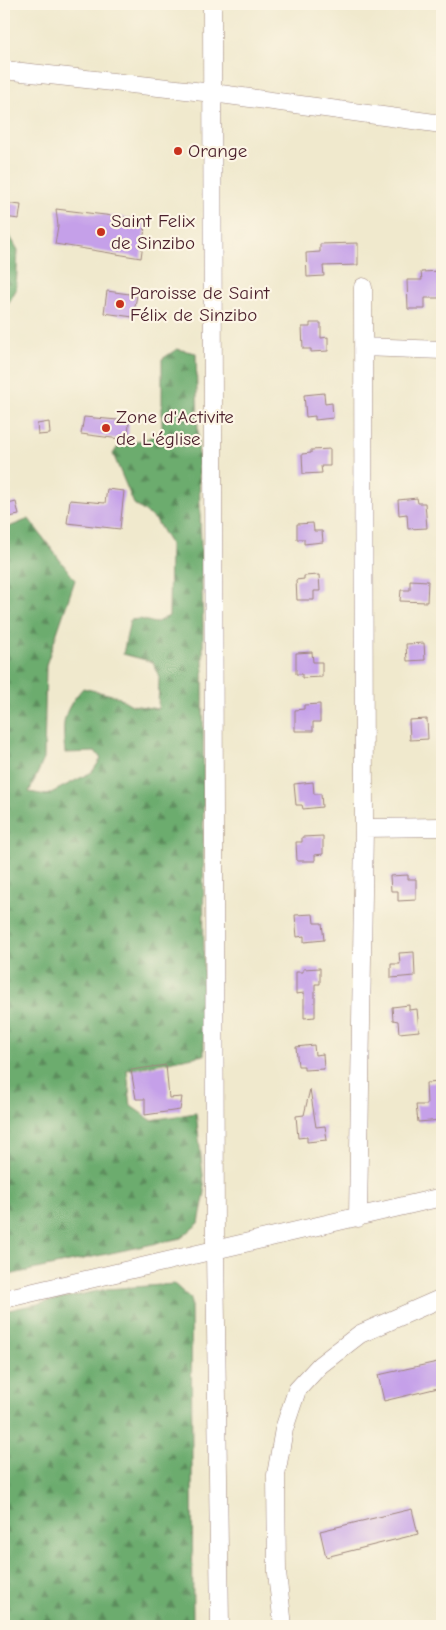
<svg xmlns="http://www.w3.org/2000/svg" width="446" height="1630" font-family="'Comic Neue',sans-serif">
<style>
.forest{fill:url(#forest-firs);stroke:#5b664c}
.building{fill:#c5a0e9}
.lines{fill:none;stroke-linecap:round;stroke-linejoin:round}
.street-casing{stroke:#9d847c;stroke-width:19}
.street{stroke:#fff;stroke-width:18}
.poi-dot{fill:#c8321e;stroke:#fcf5e5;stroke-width:2}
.labels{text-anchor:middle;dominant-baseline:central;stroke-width:4.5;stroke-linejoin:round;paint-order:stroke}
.poi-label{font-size:19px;fill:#4a1f2b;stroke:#fcf5e5;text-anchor:start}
</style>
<defs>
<pattern id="forest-firs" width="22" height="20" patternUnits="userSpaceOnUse" patternTransform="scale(1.25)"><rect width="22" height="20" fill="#6cac6e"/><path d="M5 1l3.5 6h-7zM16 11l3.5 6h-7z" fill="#5b8b5b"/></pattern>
</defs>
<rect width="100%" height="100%" fill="#fcf5e5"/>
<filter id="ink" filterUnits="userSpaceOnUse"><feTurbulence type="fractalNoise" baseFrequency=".02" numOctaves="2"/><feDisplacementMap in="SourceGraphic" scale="10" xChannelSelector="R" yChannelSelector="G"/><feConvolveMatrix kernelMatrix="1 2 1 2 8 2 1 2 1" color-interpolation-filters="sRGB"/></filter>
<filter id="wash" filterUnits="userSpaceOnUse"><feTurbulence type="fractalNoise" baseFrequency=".0096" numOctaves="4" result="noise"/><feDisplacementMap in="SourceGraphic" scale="20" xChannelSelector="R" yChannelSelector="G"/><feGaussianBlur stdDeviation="1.12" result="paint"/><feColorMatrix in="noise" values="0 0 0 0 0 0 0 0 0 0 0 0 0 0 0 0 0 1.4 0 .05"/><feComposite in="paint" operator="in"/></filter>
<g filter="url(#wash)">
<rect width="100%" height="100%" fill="#f0e9cd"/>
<path class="forest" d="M4,226L18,250L16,290L4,311Z
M177,349L196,353L203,626L204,1055L127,1070L131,1106L151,1120L196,1113L205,1192L199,1223L181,1238L4,1276V529L29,519L75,580L46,665L44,759L29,792L47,795L92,772L101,759L96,752L65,753C62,722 62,712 83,688L116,696L132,705L158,709L159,677L153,662L123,654L130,620L140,619L155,623L169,616L170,544L156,520L134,504L113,454L117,448L149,438L162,430V359Z
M174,1284L191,1299L193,1626H4V1311L107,1289Z"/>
<g id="blocks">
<path class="building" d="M4,203L21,205L19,219L4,217Z
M56,209L146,220L141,258L55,244L58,226Z
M358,243V265L323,266L324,276L307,277L306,253L320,252V244Z
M442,271V298H425V309H408L407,280H422L421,272Z
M107,291L137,295L133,317L104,313Z
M310,323H321V338L328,337V351L311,352V349H303L302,327H310Z
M324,393L325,404L332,403L333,418L315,420V416L306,417L304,395Z
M84,417L129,421L128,440L81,434Z
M49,422L50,434L38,435L37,424Z
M330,449V466H321L322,473L303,474L302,454L311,453V450Z
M107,489L124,491L120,529L67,523L70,500L105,503Z
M417,498L418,503H425L427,528L408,529L407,514L399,515L398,500Z
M16,502L19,515L4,518V505Z
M313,523L314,531H322L323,542L304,544V539H297V524Z
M319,575L320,591H314V600H297L296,580L304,579V576Z
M410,580L428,581L427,602L400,601L401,590H410Z
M424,643L425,660L407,661L406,644Z
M312,652L313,662H322V677L302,678V674H296V653Z
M320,704V722H313V731H295V710L304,709V705Z
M427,719L428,739L410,740L409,720Z
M313,782L314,794H321L322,807L303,809L302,805H296L294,784Z
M323,836V854L315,855V861H297L296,842H302V837Z
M408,875V879H416V900L398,901V891H391L390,876Z
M313,914L314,923H322L324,940L304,942V936L297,937L295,915Z
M414,952L415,976L391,978V964H400L399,953Z
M320,968V984H315V1017L304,1018V993L296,994V972H303V969Z
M409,1005V1010L417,1009L419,1031L399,1033L398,1021L393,1020L392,1007Z
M314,1045L315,1055L323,1054L324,1069L304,1070V1066H298L296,1047Z
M166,1065L169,1098L182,1097L180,1110L145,1115V1099H136L131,1070Z
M442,1082V1120L418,1122L416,1105H427L426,1083Z
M310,1089L316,1127L325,1126L327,1140L307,1142V1137L298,1138L296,1116L304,1115Z
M442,1361V1387L384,1401L378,1375Z
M412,1509L418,1534L326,1557L320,1531Z"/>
</g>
</g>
<g filter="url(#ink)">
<use href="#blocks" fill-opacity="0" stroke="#9d847c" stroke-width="1"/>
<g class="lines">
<defs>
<path id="street" d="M212,4L215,1250L220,1626
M4,70L213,93L442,124
M363,347L442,350
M364,828L442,827
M358,1218L364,828L363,287
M4,1299L442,1197
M283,1626L277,1573L276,1475L284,1429L297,1390L320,1365L360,1334L442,1298"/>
</defs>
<use href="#street" class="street-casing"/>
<use href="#street" class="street"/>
</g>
</g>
<g class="poi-dot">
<circle cx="178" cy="151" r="5"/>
<circle cx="101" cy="232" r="5"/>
<circle cx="120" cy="304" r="5"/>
<circle cx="106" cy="428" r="5"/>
</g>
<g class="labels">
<g class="poi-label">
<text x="188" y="151">Orange</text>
<text x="111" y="221">Saint Felix<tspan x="111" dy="22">de Sinzibo</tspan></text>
<text x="130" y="293">Paroisse de Saint<tspan x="130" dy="22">Félix de Sinzibo</tspan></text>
<text x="116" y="417">Zone d'Activite<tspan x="116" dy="22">de L'église</tspan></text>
</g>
</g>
<rect width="446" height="1630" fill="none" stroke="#fcf5e5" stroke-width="20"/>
</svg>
